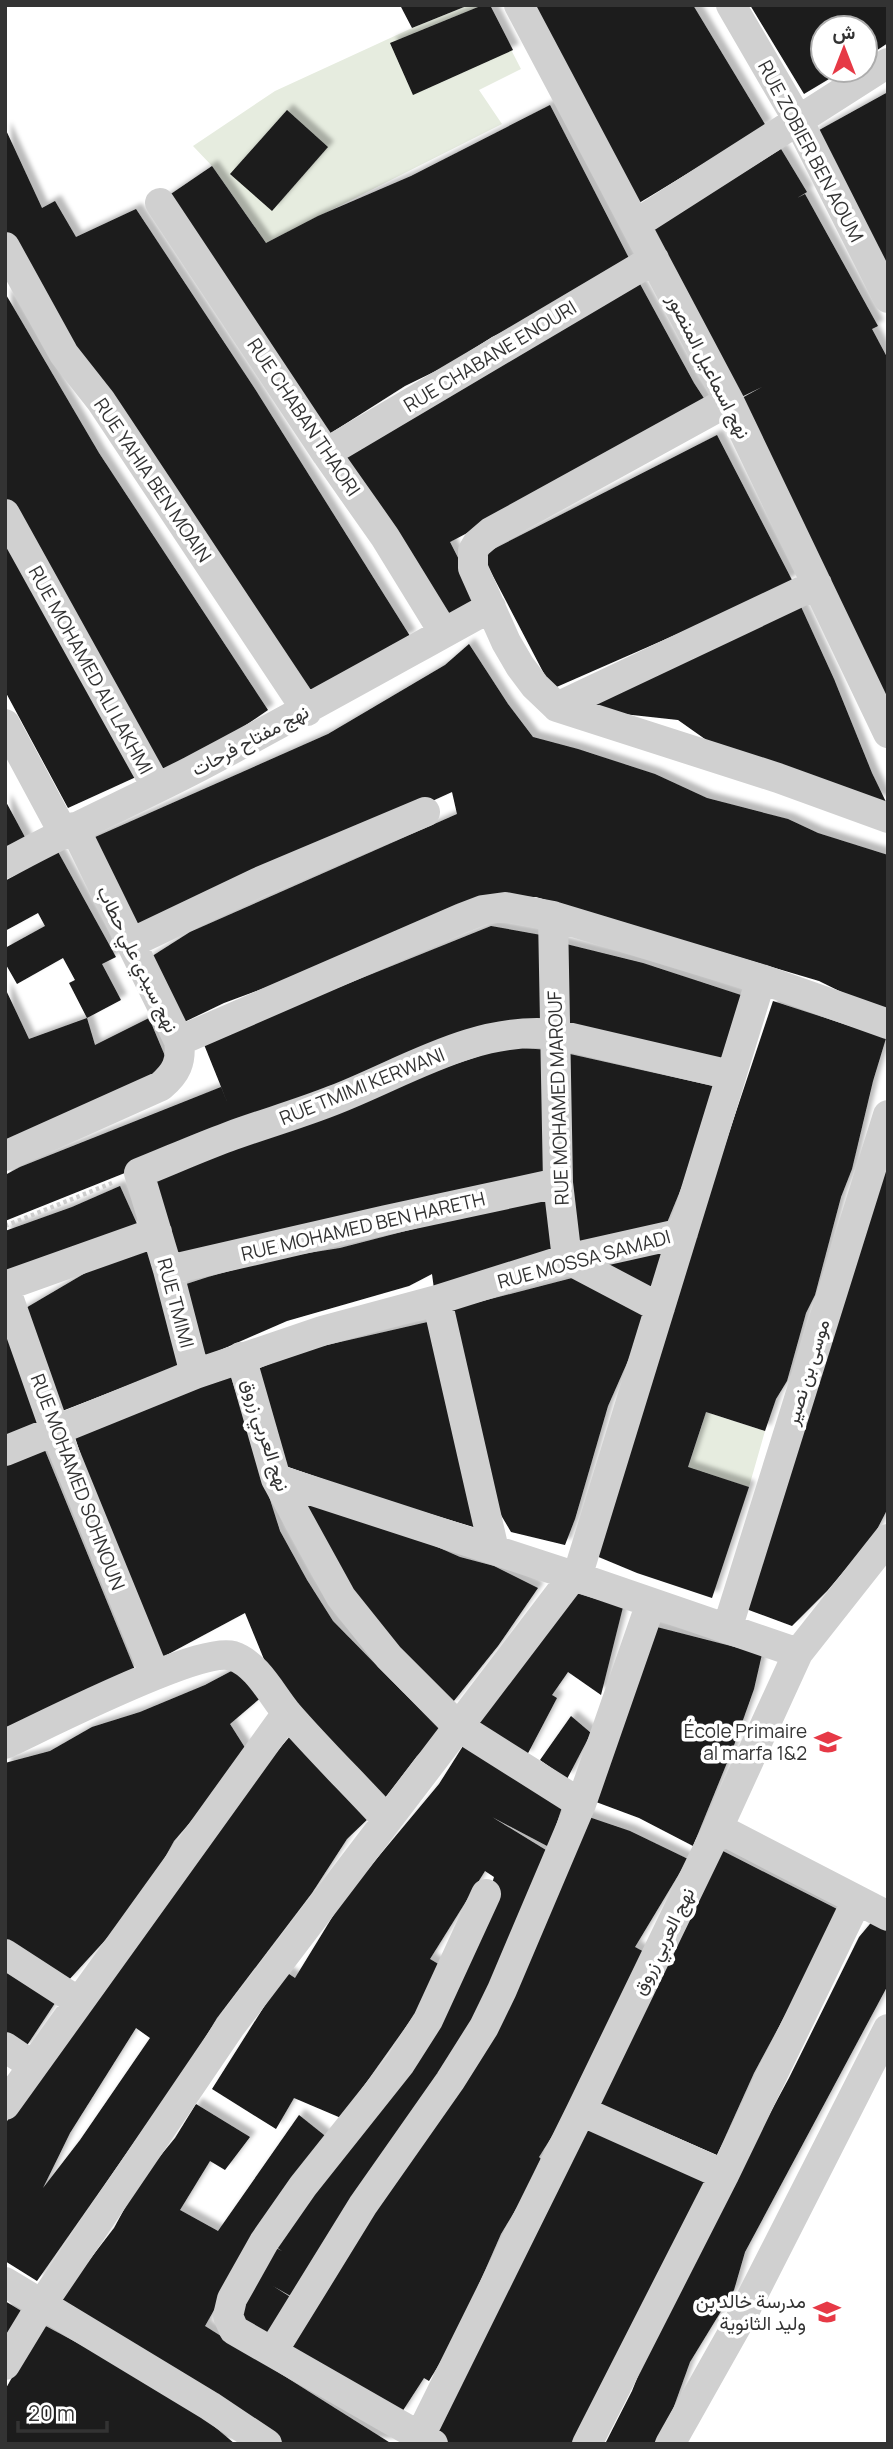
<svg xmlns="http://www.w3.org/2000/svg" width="893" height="2449" font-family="Manrope,Vazirmatn,sans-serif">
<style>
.green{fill:#e6ecdf}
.building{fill:#1a1a1a;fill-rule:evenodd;filter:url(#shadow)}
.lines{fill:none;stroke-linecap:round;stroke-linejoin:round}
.path{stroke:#cdcdcd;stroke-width:4.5;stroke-dasharray:3.5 3.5;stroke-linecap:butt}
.minor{stroke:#d0d0d0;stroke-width:30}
.labels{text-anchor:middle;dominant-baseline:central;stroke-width:7;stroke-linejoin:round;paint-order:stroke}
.street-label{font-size:19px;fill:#333;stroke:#fff}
.poi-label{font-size:19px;fill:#333;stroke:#fff;text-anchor:end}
</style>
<defs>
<filter id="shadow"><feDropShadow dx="6" dy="-6" stdDeviation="2" flood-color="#0004"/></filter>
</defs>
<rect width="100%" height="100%" fill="#fff"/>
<path class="green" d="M469,5H488L521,69L479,90L502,124L266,243L212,166L193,146L275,91L412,28Z
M706,1412L765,1431L749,1487L688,1468Z"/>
<path class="building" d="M400,5H469L412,28Z
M483,5H490L513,50L413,95L390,43Z
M525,5H693L766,126L639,203Z
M750,5H888V43L865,58V28H823V70H844L804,94Z
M888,92V283L812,134Z
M550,105L632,264L572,298L492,337L448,365L405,386L323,438L162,200L212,166L266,243L318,216L411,176Z
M287,110L328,147L272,211L230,174Z
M5,128L42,208L55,201L76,237L136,209L255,389L410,636L302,695L90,380L5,235Z
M781,149L807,192L797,198L805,194L878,326L872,329L888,359V719L733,403L762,387L735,400L643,235Z
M640,284L694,383L709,406L450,542L480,601L449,618L344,456Z
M5,293L99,453L268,710L221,742L157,774L5,509Z
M717,435L792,580L739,607L552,689L482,555Z
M5,535L136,777L68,808L5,691Z
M797,598L834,679L872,773L887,804L712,744L678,720L596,711V696Z
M469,644L508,704L533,737L578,749L655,774L707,798L788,819L818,833L888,855V1015L819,981L536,897L488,896L270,986L224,1003L178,1025L146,960L190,932L457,814L452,792L134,937L84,842L328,734L445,665Z
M5,800L27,841L5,853Z
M57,850L116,957L102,964L121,1000L87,1018L69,983L75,980L63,958L17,984L5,963V948L45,926L38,913L5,931V881Z
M491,926L541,935L545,1021L237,1128L5,1221V1175L20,1167L221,1087L228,1104L203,1042Z
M558,942L643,963L744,996L721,1063L564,1031Z
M5,988L29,1039L87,1018L95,1045L149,1018L170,1068L5,1148Z
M773,1001L850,1026L887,1035L873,1081L852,1169L841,1197L815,1295L806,1313L787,1381L776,1399L765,1431L706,1412L688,1467L749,1487L712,1598L637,1573L589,1553Z
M506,1047L550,1050V1178L178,1260L148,1183L435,1071Z
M561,1052L713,1086L701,1140L664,1230L572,1250Z
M888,1159V1508L873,1537L827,1591L792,1626L746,1609Z
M120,1186L138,1226L5,1279V1231L72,1207Z
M552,1193L558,1252L434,1289L432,1274L409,1286L287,1321L200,1359L177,1287L208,1277L277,1258L340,1248Z
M668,1241L653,1292L590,1262Z
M148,1243L178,1366L57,1413L19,1312L116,1255Z
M576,1277L647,1309L634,1347L608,1406L575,1519L565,1545L511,1532L491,1498L448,1310Z
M5,1320L43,1427L5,1441Z
M432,1321L480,1529L377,1498L277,1463L253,1371L301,1351Z
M231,1377L280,1531L307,1580L333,1621L442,1732L417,1756L381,1803L268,1669L245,1613L161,1658L88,1477L73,1431Z
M44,1448L135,1670L5,1728V1464Z
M289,1493L401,1531L460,1557L494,1566L538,1588L498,1646L449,1707L340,1577Z
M569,1591L623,1607L601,1695L568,1672L552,1695L557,1698L526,1757L472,1729Z
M649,1625L762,1654L754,1689L733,1748L693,1846L639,1818L588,1799Z
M239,1667L264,1695L230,1724L249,1754L174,1841L158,1870L119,1925L67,1982L5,1941V1763L50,1751L92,1727L140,1712L205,1685Z
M571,1716L591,1733L567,1779L540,1760Z
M291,1735L374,1813L347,1839L312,1893L217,2018L191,2061L37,2281L5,2261V2125L18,2101L244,1791ZM136,2028L150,2038L80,2140L43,2188L70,2133Z
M463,1746L562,1807L549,1847L492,1817L554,1855L503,1971L296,2299L273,2286L295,2300L271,2339L232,2318L272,2246L282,2251L270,2243L479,1928L494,1877L485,1871L430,1959L440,1965L417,2011L341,2118L294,2098L276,2129L212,2089L286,1972L295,1978L344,1898L439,1784Z
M580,1814L630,1831L688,1859L635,1947L648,1954L559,2125L539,2157L541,2159L522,2199L501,2234L457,2334L429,2381L424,2378L400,2415L288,2345L402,2164Z
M719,1849L841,1911L754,2073L717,2155L600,2104Z
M875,1918L888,1925V1985L745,2252L734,2290L690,2362L673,2409L654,2444H605L632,2391L654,2336L706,2232L789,2078L859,1937Z
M5,1967L57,2000L24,2050L5,2038Z
M196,2104L250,2137L225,2170L210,2161L180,2210L218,2231L299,2115L329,2139L249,2248L205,2326L392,2444H281L58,2301L114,2228L139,2182L175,2138Z
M584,2128L709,2181L575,2444H442L431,2437Z
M5,2301L23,2312L5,2338Z
M42,2324L122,2367L203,2417L235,2444H5V2390Z"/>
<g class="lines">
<path class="path" d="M5,1226L112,1183"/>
<path class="minor" d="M519,5L729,401L888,733
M731,5L799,122L888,298
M160,203L326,453L385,537L444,633
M636,224L888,63
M5,247L64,354L101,401L307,711
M729,401L491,532L477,544L473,551V568L506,642L520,666L535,686L557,707L778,778L888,818
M326,453L654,259
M5,514L157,788
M557,707L817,584
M5,724L63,832
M5,864C66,830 129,803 191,771C292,718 391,662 491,607
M553,916L558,1183L567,1259L660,1308
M131,943L259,882L425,812
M179,1041L462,918L483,910L505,907L553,916L761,979L888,1024
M5,1156L161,1086C176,1073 182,1062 179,1041L74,827
M168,1270L386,1220L558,1183
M5,1286L157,1232
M5,1288L55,1430L155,1675
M437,1300L494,1550
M241,1357L276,1479L341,1597L389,1657L459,1727L581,1804
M195,1374L168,1270L139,1173C169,1161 198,1148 228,1137C263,1124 299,1114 334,1100C406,1072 475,1026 555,1034L731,1075
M5,1451L195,1374L322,1331L437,1300L567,1259L683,1233
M276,1479L577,1577L798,1653
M577,1577L761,979
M727,1629L888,1115
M5,1744C44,1726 199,1646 233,1656C257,1664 272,1695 287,1713C319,1750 354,1784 386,1819
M718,1828L888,1916
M5,1954L79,2002
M5,2047L33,2066
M5,2105L287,1713
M581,2111L724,2175
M5,2282L210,2406L267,2444
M273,2351L363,2205L450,2081L484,2027L502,1990L581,1804L651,1603
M5,2365L42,2304L230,2027L573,1576
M420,2436L581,2111L718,1828L798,1653L888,1539
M433,2444L234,2330L228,2316L232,2299L264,2242L303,2186L400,2064L428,2020L486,1894
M587,2444L724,2175L857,1900
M670,2444L741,2318L888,2029"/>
</g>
<defs>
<symbol id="school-bare" viewBox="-9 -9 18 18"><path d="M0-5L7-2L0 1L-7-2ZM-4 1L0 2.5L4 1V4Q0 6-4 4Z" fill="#e63946" stroke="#fff" stroke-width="2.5" paint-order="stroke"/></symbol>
</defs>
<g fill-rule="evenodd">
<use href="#school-bare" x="809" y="1723" width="38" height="38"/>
<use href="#school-bare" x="808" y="2293" width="38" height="38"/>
</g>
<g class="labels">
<g class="street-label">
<text transform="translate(811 151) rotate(62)">RUE ZOBIER BEN AOUM</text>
<text transform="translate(490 356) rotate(-31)">RUE CHABANE ENOURI</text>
<text transform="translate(709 366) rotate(63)">نهج اسماعيل المنصور</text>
<text transform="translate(304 417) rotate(56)">RUE CHABAN THAORI</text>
<text transform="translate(153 480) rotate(56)">RUE YAHIA BEN MOAIN</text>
<text transform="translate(91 670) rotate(61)">RUE MOHAMED ALI LAKHMI</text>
<text transform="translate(250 740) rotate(-28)">نهج مفتاح فرحات</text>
<text transform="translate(138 959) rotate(64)">نهج سيدي علي حطاب</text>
<text transform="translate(362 1086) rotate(-22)">RUE TMIMI KERWANI</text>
<text transform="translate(558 1098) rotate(-92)">RUE MOHAMED MAROUF</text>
<text transform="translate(363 1226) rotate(-13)">RUE MOHAMED BEN HARETH</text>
<text transform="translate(584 1259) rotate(-15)">RUE MOSSA SAMADI</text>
<text transform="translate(176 1303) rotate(75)">RUE TMIMI</text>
<text transform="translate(807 1372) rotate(-73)">موسى بن نصير</text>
<text transform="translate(266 1435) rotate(72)">نهج العربي زروق</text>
<text transform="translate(78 1482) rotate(69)">RUE MOHAMED SOHNOUN</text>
<text transform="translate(663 1941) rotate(-64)">نهج العربي زروق</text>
</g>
<g class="poi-label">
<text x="807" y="1731">École Primaire<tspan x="807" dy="22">al marfa 1&amp;2</tspan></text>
<text x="806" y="2301">مدرسة خالد بن<tspan x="806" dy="22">وليد الثانوية</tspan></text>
</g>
</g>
<rect width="893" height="2449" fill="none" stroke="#333333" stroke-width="14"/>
<g transform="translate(844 49)"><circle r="33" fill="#ffffff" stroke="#adadad" stroke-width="2"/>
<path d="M0-5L12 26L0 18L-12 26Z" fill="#e63946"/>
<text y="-10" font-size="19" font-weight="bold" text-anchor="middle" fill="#333333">ش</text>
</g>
<path d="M18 2421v10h89v-10" fill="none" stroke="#333333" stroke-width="3.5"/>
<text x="28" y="2421" font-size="21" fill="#333333" stroke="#ffffff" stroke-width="5" paint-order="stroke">20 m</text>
</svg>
